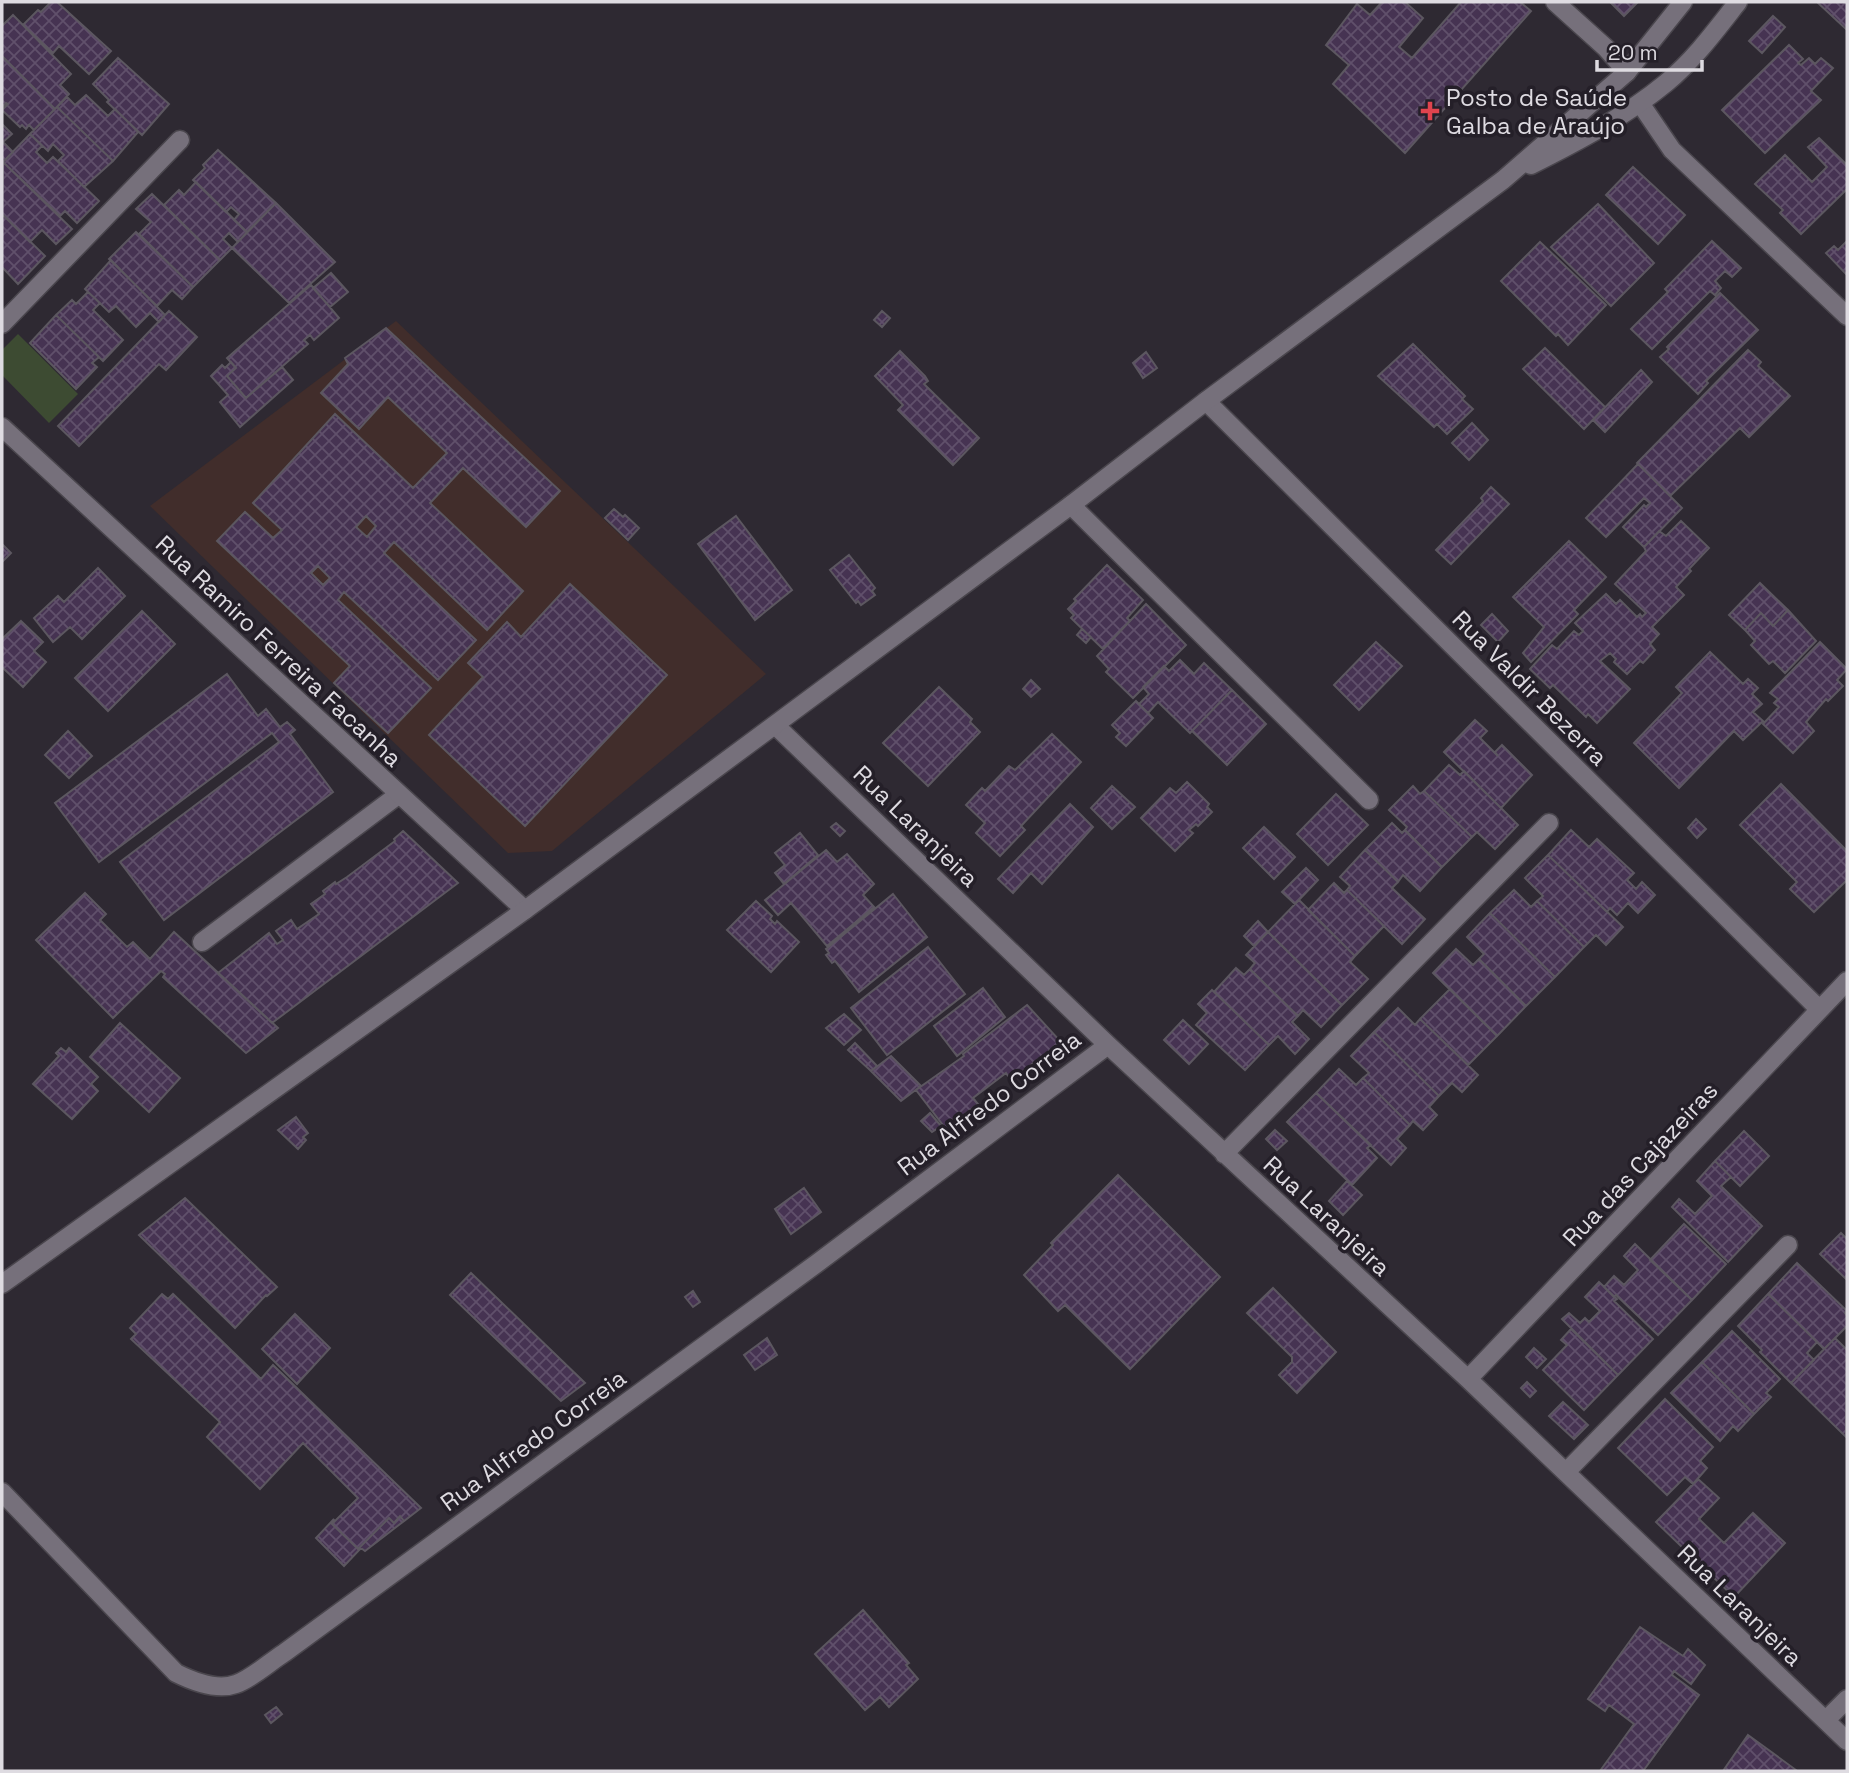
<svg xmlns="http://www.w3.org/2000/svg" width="1849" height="1773" font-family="'Space Grotesk',sans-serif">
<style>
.education{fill:#412d2b}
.pitch{fill:#3d4b32}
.building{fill:url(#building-cross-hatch);stroke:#5c5760;stroke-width:2;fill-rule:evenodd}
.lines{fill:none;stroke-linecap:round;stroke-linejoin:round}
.service-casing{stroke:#4a464d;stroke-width:21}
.minor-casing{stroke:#4a464d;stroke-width:21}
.secondary-casing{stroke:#4a464d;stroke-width:21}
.service{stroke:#76707b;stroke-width:18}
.minor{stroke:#76707b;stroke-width:18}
.secondary{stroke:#76707b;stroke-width:18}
.health-dot{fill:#e0444e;stroke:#241f28;stroke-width:2.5}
.labels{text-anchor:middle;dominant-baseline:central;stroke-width:7;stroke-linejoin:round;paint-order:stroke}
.poi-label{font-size:24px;fill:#dedbe1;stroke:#241f28;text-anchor:start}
.street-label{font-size:24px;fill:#dedbe1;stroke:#241f28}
</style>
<defs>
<pattern id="building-cross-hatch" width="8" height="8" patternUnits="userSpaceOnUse" patternTransform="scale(1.75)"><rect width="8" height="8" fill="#463352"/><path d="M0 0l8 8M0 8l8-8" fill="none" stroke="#60506b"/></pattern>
</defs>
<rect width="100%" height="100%" fill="#2e2932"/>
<path class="education" d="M396,321L766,674L552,851L508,853L150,506Z"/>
<path class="pitch" d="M18,334L78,394L49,423L2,375V350Z"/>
<path class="building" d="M51,2H57L111,51L89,74L59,46L53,53L23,25L38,10L41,12Z
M1382,2H1405L1423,18L1399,47L1412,58L1461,2H1520L1531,11L1405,153L1333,84L1349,65L1326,45L1357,4L1370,15Z
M1610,2H1638L1624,16Z
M1817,2H1847V30Z
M13,15L71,74L60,85L69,94L55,109L2,56V26Z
M1773,16L1785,27L1762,53L1749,41Z
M1789,45L1803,59L1798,63L1801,65L1809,58L1815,64L1821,58L1833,68L1811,91L1821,100L1765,153L1722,110Z
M2,56L55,109L34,130L29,125L26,129L22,125L20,127L2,110L8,104L6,103L2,107Z
M118,58L169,104L142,135L107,102L109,100L93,84Z
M86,95L108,116L115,109L138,132L113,161L57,107L67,97L75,105Z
M57,107L113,161L84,187L58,161L64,155L53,144L48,151L30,134Z
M2,124L12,134L3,142L13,152L2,163Z
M30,134L42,146L36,152L47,163L53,157L99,201L77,223L65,211L60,216L3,162Z
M1819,138L1847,165V189L1801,234L1780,213L1783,210L1755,184L1785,155L1812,182L1827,167L1808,147Z
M218,150L276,203L247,232L234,220L239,214L231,207L226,212L193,180L205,168L203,165Z
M3,162L72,229L56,244L42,230L30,242L2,214Z
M1633,167L1685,215L1658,244L1606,195Z
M196,182L247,232L238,242L229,233L223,239L232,248L220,260L164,205L179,190L184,195Z
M152,194L220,260L193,287L139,234L151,222L136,209Z
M276,203L335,262L289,303L232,248Z
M1598,204L1654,263L1611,306L1551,247Z
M2,214L45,256L18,284L2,267Z
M136,232L193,287L182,299L172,290L157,306L109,259Z
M1712,241L1741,268L1732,277L1725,271L1715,281L1721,288L1715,295L1710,291L1652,349L1631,329L1668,292L1665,289Z
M1847,241V275L1826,253L1834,246L1838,250Z
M1540,242L1606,305L1568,345L1558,334L1556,336L1501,281Z
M111,260L165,315L159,322L150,313L136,327L116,306L109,312L85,289Z
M331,273L348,292L330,307L313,288Z
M311,285L339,318L314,340L310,335L304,340L308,344L246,398L227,376L236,368L227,358Z
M88,292L100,303L93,310L123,340L103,361L56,315L72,300L76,304Z
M1720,293L1758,330L1706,381L1708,383L1698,394L1660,357L1669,349L1667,347Z
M169,311L197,337L166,370L159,364L79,446L58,426Z
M882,311L890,318L882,327L874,320Z
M56,315L99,357L92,363L97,367L76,389L30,343Z
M386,328L560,491L526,527L463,468L430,503L523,591L487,630L394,542L384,553L476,640L438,680L344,592L338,600L431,688L388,733L334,683L350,666L217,541L245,512L273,538L282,530L253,503L335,414L413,488L447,453L388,397L359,429L321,393L348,364L345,358ZM366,516L376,526L367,537L356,527ZM318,566L330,578L323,585L311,573Z
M1413,344L1465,396L1462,399L1473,409L1447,434L1437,424L1434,427L1378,376Z
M1545,348L1605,407L1584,429L1523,369Z
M1748,350L1761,362L1758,366L1790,396L1749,437L1740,428L1670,496L1637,463Z
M900,351L925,376L928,381L924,384L979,438L953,465L898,410L903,405L875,376Z
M1146,352L1157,368L1143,378L1133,363Z
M231,362L236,368L227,376L246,398L282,367L293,380L240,427L220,402L228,395L211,376L222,365L225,368Z
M1641,370L1652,382L1605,432L1593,420Z
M1472,423L1488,440L1469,460L1452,443Z
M1638,464L1682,508L1644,547L1623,527L1644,505L1646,507L1650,503L1644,498L1606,537L1586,518Z
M1491,487L1509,504L1451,564L1436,550L1483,501L1481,498Z
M614,509L623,517L625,515L639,528L628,540L605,518Z
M736,516L792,590L755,620L698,544Z
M1681,521L1709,548L1689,569L1691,571L1676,587L1684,595L1652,627L1659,634L1650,644L1655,650L1643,663L1640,661L1627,674L1614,662L1616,659L1610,653L1600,661L1630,689L1597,723L1588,714L1586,717L1553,685L1550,688L1530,669L1552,645L1557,649L1574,631L1579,635L1583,631L1575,623L1606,594L1616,604L1620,600L1637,617L1640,614L1642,617L1646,613L1615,584L1646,551L1644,547L1659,531L1666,536Z
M1569,541L1606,577L1574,610L1578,614L1531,662L1523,653L1544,627L1513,597Z
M2,544L11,553L2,562Z
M849,555L875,588L872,591L875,595L861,605L858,601L856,603L830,570Z
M1107,565L1143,600L1127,618L1130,621L1103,649L1071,618L1074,615L1068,609L1076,601L1074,599Z
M98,568L125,596L82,639L70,627L53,642L34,618L58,596L64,602Z
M1760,583L1788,610L1773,626L1761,613L1745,630L1729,615Z
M570,584L667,675L525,826L429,735L483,677L468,663L507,622L521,637Z
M1146,604L1186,645L1133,698L1106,672L1109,669L1097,656Z
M1788,610L1816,641L1785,673L1773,661L1769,664L1751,645L1755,641L1745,630L1761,613L1773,626Z
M142,611L175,644L108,711L75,678Z
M1492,614L1508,631L1498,642L1481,625Z
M21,621L43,642L34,651L46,662L23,687L2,667V639Z
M1082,629L1091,637L1086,643L1077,635Z
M1376,642L1402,666L1359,710L1334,685Z
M1820,642L1847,669L1837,680L1843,686L1828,701L1826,699L1806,722L1814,731L1793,753L1763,724L1779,707L1774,703L1778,699L1770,693Z
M1710,652L1743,684L1748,679L1758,688L1752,694L1762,704L1753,712L1763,721L1743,740L1734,731L1679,788L1634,743L1682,693L1676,687Z
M1180,660L1194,674L1204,663L1232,690L1190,733L1158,702L1148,713L1139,704L1149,694L1143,687L1164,666L1169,671Z
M227,674L258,716L266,709L280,727L287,722L295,730L290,734L333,792L164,920L120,862L279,742L272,733L99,862L55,803Z
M1031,680L1040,689L1031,697L1023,689Z
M939,687L972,719L970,722L980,732L928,786L883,743Z
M1232,690L1266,724L1227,765L1192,731Z
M1136,701L1153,718L1126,746L1116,737L1120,733L1112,725Z
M1475,720L1487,731L1480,738L1498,756L1495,752L1502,745L1532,775L1501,808L1444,752Z
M68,731L92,756L69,778L45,755Z
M1052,734L1081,762L1021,826L1025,830L1000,856L976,833L985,823L966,805L982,788L985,791L1009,766L1015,770Z
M1449,765L1460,775L1464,771L1518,825L1495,849L1477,832L1472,837L1424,791Z
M1187,782L1209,804L1207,807L1212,812L1198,826L1196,824L1189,830L1193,833L1175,851L1141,818L1170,788L1176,793Z
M1781,784L1847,851V880L1814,912L1790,889L1797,882L1740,825Z
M1112,786L1135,807L1112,829L1091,808Z
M1413,786L1420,794L1424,791L1472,837L1442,867L1405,830L1407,827L1389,810Z
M1336,794L1368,825L1328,865L1297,834Z
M1070,804L1093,827L1042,884L1031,873L1013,893L998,879Z
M1696,819L1706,829L1697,838L1688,828Z
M836,823L845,831L840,836L831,827Z
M1392,823L1402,833L1405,830L1442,867L1420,891L1403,875L1398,882L1365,850Z
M1264,827L1295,857L1274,879L1243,848Z
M1571,830L1589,847L1597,839L1634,873L1627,880L1636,889L1642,882L1655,895L1638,913L1628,903L1617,915L1610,908L1607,912L1548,855Z
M403,831L458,883L272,1023L218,973L269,933L277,944L283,940L276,931L291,920L297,929L319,914L311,904L325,894L323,891L335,882L336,884L347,877L395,841L394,839Z
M800,833L818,855L784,884L775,873L785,865L775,853Z
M826,850L837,862L847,854L874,884L863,895L874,907L827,946L791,903L778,915L765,900Z
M1365,850L1398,882L1392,888L1425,919L1402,944L1347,890L1350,886L1340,877Z
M1548,855L1623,927L1606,945L1596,935L1584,947L1537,901L1543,896L1525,878Z
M1306,868L1318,880L1295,904L1282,892Z
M1334,883L1344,893L1347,890L1384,926L1355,956L1308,910Z
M1514,890L1531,907L1537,901L1584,947L1555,977L1490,913Z
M85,893L106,914L100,920L127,947L133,942L150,959L174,932L278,1028L246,1053L163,977L165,974L161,971L113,1018L36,940Z
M893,894L927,937L859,992L835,961L832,963L826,955L829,953L826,949Z
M1299,900L1355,956L1350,962L1368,979L1342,1005L1268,932Z
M756,901L772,916L770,919L775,924L777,921L799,942L771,972L727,930Z
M1490,913L1555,977L1526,1006L1479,959L1484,954L1467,937Z
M1258,921L1268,932L1254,946L1244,936Z
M1268,932L1342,1005L1321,1027L1303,1010L1298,1016L1250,969L1255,963L1246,955Z
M928,947L965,994L887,1055L851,1008Z
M1456,949L1473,965L1479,959L1526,1006L1497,1036L1433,973Z
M1236,968L1244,975L1250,969L1298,1016L1292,1022L1309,1039L1295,1054L1278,1036L1269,1045L1214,992Z
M983,988L1005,1017L957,1056L934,1026Z
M1450,989L1497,1036L1468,1065L1420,1019Z
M1212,990L1269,1045L1245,1070L1196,1025L1207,1013L1198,1004Z
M1027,1005L1061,1042L1011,1080L1006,1073L973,1098L978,1104L946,1129L916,1090L964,1056L963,1054Z
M1398,1008L1415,1025L1420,1019L1478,1075L1462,1092L1452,1083L1439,1096L1374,1032Z
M844,1014L861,1030L844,1045L826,1028Z
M1183,1020L1208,1044L1189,1064L1164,1040Z
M120,1023L180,1078L149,1112L90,1057Z
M1374,1032L1439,1096L1429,1107L1437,1115L1423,1130L1413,1121L1410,1125L1363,1078L1369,1073L1351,1056Z
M855,1043L877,1066L871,1071L848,1050Z
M61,1048L66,1052L69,1048L98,1077L91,1084L98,1091L72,1119L33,1084L59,1056L56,1053Z
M891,1056L921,1086L901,1101L871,1071Z
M1339,1069L1356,1085L1363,1078L1410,1125L1397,1139L1406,1148L1391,1165L1316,1093Z
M1316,1093L1371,1145L1367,1148L1377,1158L1352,1185L1287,1122Z
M930,1113L941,1126L932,1132L921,1121Z
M296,1117L308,1133L303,1137L306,1140L298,1149L278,1130Z
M1275,1130L1287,1141L1277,1150L1266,1139Z
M1744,1131L1769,1156L1740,1186L1715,1161Z
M1715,1161L1731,1177L1721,1186L1762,1226L1728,1262L1672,1207L1679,1199L1695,1214L1712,1196L1697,1181Z
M1118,1175L1220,1277L1130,1369L1065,1305L1058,1311L1024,1275L1053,1245L1051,1243Z
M1347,1181L1362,1195L1343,1215L1329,1201Z
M804,1188L821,1212L791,1234L775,1209Z
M185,1198L277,1287L267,1296L266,1295L235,1328L139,1235Z
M1684,1224L1726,1264L1692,1300L1650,1260Z
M1841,1233L1847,1239V1280L1820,1254Z
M1635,1244L1692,1300L1658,1335L1616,1295L1614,1297L1604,1287L1614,1276L1624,1285L1638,1270L1624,1256Z
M1797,1263L1847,1311L1845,1313L1847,1316V1326L1824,1349L1768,1294Z
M471,1273L585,1383L561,1401L450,1295Z
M1599,1282L1617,1299L1614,1301L1653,1339L1618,1375L1562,1319L1569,1313L1580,1323L1585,1318L1589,1322L1600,1311L1585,1297Z
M1273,1288L1336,1352L1297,1393L1279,1375L1292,1362V1357L1247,1313Z
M693,1291L700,1302L693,1307L685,1297Z
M162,1294L168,1299L173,1294L261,1379L273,1365L421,1508L404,1521L400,1516L394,1523L389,1518L358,1549L332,1524L358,1498L303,1443L260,1489L207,1437L220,1422L131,1339L136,1334L130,1328Z
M1768,1294L1817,1342L1807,1353L1814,1360L1791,1383L1760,1352L1762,1350L1738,1326Z
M295,1314L330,1348L297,1384L262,1349Z
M1571,1329L1618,1375L1584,1410L1543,1370L1567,1345L1561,1340Z
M1732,1331L1780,1379L1766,1393L1771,1397L1754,1414L1702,1362Z
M767,1338L777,1355L755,1370L744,1355Z
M1835,1338L1847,1350L1846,1437L1791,1383Z
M1534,1348L1546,1359L1537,1368L1526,1357Z
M1702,1362L1754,1414L1738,1431L1733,1426L1720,1441L1671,1393Z
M1527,1382L1536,1391L1530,1397L1521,1388Z
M1665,1399L1713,1447L1700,1461L1707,1468L1693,1484L1685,1477L1667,1495L1618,1448Z
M1563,1402L1588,1425L1574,1439L1549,1416Z
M1698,1479L1719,1498L1699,1519L1724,1543L1753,1513L1785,1543L1734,1597L1656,1522Z
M400,1516L404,1521L365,1551L361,1548L344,1566L316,1538L334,1519L332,1524L358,1549L389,1518L394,1523Z
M863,1610L909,1663L906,1665L918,1679L889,1707L880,1697L865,1710L815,1654Z
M1640,1627L1683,1656L1688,1649L1705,1665L1691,1684L1674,1671L1672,1675L1699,1695L1643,1771H1600L1634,1724L1609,1705L1605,1711L1588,1699Z
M276,1707L282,1714L271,1723L265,1715Z
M1748,1735L1796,1770L1795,1771H1723Z"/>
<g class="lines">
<defs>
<path id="service" d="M202,942L398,795"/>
<path id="minor" d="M1555,2L1606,48L1627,72
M1640,103L1672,150L1847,316
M2,324L180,140
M1206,401L1819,1009
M2,427L525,910
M1071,505L1369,800
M775,725L1108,1045L1468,1379L1847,1741
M1224,1154L1549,823
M1468,1379L1847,981
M1566,1472L1788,1245
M2,1492L176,1673C192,1681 217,1691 236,1684C251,1679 270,1662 284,1653L816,1264L1108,1045
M1826,1720L1847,1699"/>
<path id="secondary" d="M1531,165C1577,142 1626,116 1666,83C1694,60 1716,30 1738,2
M2,1284L525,910L1071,505L1206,401L1503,180L1627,72L1683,2"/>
</defs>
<use href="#service" class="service-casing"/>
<use href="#minor" class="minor-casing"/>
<use href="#secondary" class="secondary-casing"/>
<use href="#service" class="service"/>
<use href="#minor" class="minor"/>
<use href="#secondary" class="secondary"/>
</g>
<path class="health-dot" d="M1426.5 100.5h7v7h7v7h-7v7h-7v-7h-7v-7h7z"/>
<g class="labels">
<g class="poi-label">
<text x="1446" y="97">Posto de Saúde<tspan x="1446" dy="28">Galba de Araújo</tspan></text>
</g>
<g class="street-label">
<text transform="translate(279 651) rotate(43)">Rua Ramiro Ferreira Facanha</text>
<text transform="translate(1530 688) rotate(45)">Rua Valdir Bezerra</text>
<text transform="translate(916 826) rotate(44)">Rua Laranjeira</text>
<text transform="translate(989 1103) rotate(-37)">Rua Alfredo Correia</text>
<text transform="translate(1640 1164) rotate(-47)">Rua das Cajazeiras</text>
<text transform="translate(1327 1216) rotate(43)">Rua Laranjeira</text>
<text transform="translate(533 1440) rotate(-36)">Rua Alfredo Correia</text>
<text transform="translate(1740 1605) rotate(44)">Rua Laranjeira</text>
</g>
</g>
<rect width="1849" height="1773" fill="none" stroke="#dedbe1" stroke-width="7"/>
<path d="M1597 60v10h105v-10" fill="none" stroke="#dedbe1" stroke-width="3.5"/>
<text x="1608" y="60" font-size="21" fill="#dedbe1" stroke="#241f28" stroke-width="5" paint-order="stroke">20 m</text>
</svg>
